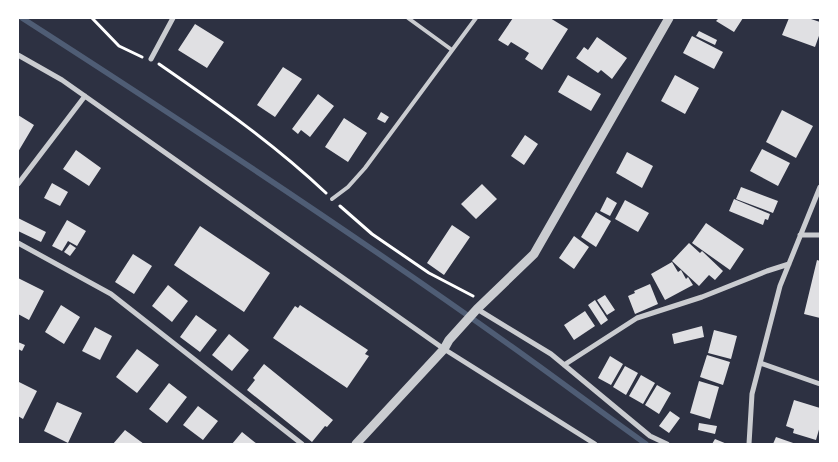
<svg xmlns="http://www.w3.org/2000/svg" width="838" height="462" font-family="Helvetica,sans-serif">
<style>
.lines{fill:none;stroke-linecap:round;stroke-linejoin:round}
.stream{stroke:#4f5d75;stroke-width:5.5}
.building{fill:#e0e0e3}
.path{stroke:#fff;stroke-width:3}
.service{stroke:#caccd0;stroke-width:4}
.minor{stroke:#caccd0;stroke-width:5}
.tertiary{stroke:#caccd0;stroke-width:9}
</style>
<rect width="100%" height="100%" fill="#2d3142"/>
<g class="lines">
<path class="stream" d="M22,18C187,124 351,232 511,346C556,378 601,412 646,444"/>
</g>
<path class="building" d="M513,18H550L568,29L542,70L525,59L529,53L511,42L508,46L498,40Z
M715,18H743L734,32L716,21L718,19Z
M789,18H808L820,22V33L815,47L782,35Z
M195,24L224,42L207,68L178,50Z
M699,31L717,40L715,45L696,36Z
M692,36L723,52L714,69L683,53Z
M597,37L627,58L612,79L601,70L598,73L576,58L584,47L588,50Z
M283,67L302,79L275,117L257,105Z
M568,75L601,94L591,111L558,92Z
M675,75L699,88L685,114L661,101Z
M318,94L334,106L310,137L301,130L298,134L292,129Z
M782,110L813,126L796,158L766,142Z
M381,112L389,117L385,123L377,119Z
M18,115L34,125L18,152Z
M344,118L367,133L348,162L325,147Z
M525,135L538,144L524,165L511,156Z
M762,149L790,163L778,186L750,171Z
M76,150L101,168L89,186L63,169Z
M627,152L653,166L642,188L616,173Z
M52,183L68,192L60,206L44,198Z
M482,184L497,199L476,219L461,204Z
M741,187L778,201L773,213L736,199Z
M607,197L617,203L610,216L600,211Z
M734,199L770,214L768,220L765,219L763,225L729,211Z
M625,200L649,213L638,232L615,219Z
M596,212L611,221L596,247L581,237Z
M18,218L46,232L41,242L18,231Z
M67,220L86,231L77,246L68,241L62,251L52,246Z
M706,223L744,249L730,270L692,243Z
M452,225L470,237L444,275L427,263Z
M200,226L270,273L244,312L174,265Z
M574,236L589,247L574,269L559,258Z
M689,243L700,253L702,251L723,271L715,280L709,275L699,286L672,261Z
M70,244L76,248L70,256L64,252Z
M133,254L152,266L134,294L115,282Z
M817,260L820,261V318L804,314Z
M672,262L678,272L681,270L686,279L688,277L693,285L665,300L651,274Z
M18,278L44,291L29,320L18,314Z
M650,284L658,304L635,314L628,296L635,293L634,291Z
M168,285L188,301L172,322L152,306Z
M605,295L615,310L607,315L597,300Z
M595,300L608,320L601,325L588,305Z
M61,305L80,317L64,344L45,332Z
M300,305L368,350L365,354L369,356L347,388L273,338L295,306L298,308Z
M585,311L595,326L574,340L564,325Z
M196,315L217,330L200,352L180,337Z
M702,326L704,337L674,344L672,334Z
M95,327L112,336L100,360L82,351Z
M714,330L737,336L731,359L708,353Z
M229,334L249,350L232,371L212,355Z
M18,342L25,345L22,351L18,349Z
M137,349L159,365L137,393L116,377Z
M707,355L730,362L723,385L700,377Z
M610,356L623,364L611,385L598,378Z
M264,364L333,420L327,427L325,426L312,442L247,390L255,380L253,378Z
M625,366L638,373L626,395L613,387Z
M641,375L655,383L643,404L629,396Z
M699,381L719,387L710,419L690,413Z
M19,382L37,391L23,419L18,416Z
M169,383L187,397L167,423L149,409Z
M657,385L671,393L659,414L645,405Z
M794,400L820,408V426L816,440L793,433L794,429L786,426Z
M57,402L82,413L68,443L44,431Z
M198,406L218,421L203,440L183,425Z
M670,411L680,418L669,433L659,426Z
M699,423L717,426L715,434L698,430Z
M125,430L144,444H113Z
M242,432L257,444H232Z
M776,437L796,444H773Z
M715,439L727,444H712Z"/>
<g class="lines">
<path class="path" d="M92,18L119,46L142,57
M159,64C217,104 274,144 326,193
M340,206L372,234L429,273L473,296"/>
<path class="service" d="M408,18L452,50
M332,199L348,187L365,168L476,18"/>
<path class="minor" d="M18,55L62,80L444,349L595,444
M151,59L173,18
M18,184L85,96
M800,235H820
M18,243L111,294L302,444
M477,309L551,354L650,436L667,444
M760,363L820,384
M564,365L637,318L702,297L767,271L789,264
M749,444L752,394L780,286L820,187"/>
<path class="tertiary" d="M356,444L444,349L449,340L477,309L534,254L669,18"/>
</g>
<rect width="838" height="462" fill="none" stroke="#ffffff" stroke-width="38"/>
</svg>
